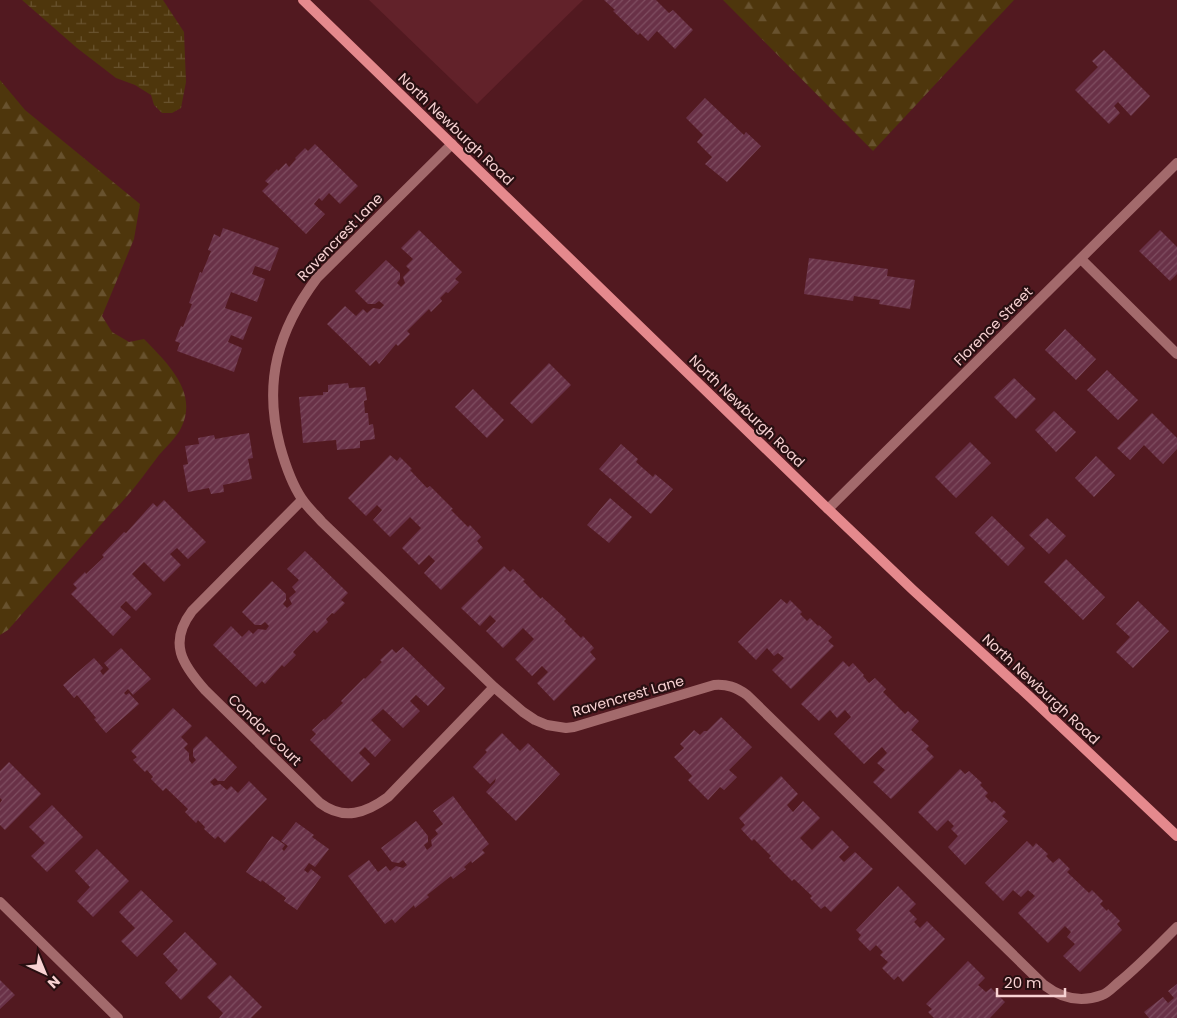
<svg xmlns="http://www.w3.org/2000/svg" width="1177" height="1018" font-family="Poppins,sans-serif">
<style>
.built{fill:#62222a}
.forest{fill:url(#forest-firs)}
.wetland{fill:url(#wetland-marsh)}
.building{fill:url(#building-hatch)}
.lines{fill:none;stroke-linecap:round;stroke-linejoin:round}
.street{stroke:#a36a6c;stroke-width:10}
.secondary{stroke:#e5898d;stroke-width:10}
.labels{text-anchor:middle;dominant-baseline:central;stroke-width:4.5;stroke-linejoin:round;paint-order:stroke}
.street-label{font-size:14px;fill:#f8d2d3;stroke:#280f11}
</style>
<defs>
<pattern id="forest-firs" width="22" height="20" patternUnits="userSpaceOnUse" patternTransform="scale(1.25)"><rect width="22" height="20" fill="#4e360c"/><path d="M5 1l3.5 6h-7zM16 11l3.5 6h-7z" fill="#68522e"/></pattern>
<pattern id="wetland-marsh" width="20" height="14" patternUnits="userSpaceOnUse" patternTransform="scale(1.25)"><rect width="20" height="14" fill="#4e360c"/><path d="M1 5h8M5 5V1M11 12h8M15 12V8" fill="none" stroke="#68522e"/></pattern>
<pattern id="building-hatch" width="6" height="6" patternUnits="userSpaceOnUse" patternTransform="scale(1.25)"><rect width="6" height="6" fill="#693147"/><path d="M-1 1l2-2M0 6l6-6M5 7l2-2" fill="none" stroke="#7f4e61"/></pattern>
</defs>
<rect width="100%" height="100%" fill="#521920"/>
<path class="built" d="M369,0H583L477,104Z"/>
<path class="forest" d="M723,0H1014L873,151Z
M0,80L25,110L140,204L134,239L102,316L112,332L129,342L144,339C167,363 199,392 181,428C176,438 166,447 159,455C144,475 130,495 112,512L8,630L0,635Z"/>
<path class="wetland" d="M22,0H163L184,32L186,82L181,108L172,113H162L154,105L151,95L135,85L116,78L77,48Z"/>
<path class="building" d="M604,0H656L669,13L673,10L693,30L675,49L657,31L648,41L640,33L638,35L613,11L615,10Z
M1104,50L1150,96L1131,116L1118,102L1114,106L1120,113L1109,124L1075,90L1098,67L1092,61Z
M705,98L744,135L746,132L761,146L727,182L705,164L712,157L697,142L703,135L686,118Z
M315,144L358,186L340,204L329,193L322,201L319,198L314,204L325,214L306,234L262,191L269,184L265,181L277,169L278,171L286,163L289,167L296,159L295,158L305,148L308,151Z
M223,228L279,248L270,271L255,266L252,274L265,279L257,302L231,292L225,308L252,317L243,340L231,335L228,342L242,348L234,372L177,351L180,343L175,341L181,326L183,327L192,304L189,303L200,272L202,273L211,251L208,250L214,234L220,237Z
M419,230L462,272L455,279L459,282L448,293L446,292L440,298L442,301L431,312L429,309L407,331L410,334L398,346L396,344L379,364L376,360L370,366L327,324L345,306L356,316L363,309L367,313L373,308L380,309L384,305L379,301L375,304H368L355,291L386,260L400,273V279L397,283L401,287L405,283L403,277L410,270L406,266L413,259L401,248Z
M1160,230L1177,247V274L1170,281L1139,251Z
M809,258L888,269L887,276L915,280L910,309L879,304L880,300L854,296L853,301L804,294Z
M1065,329L1096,359L1076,380L1045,350Z
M549,363L571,385L532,424L510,403Z
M1107,370L1138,400L1118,420L1087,390Z
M1014,378L1036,399L1016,419L994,397Z
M348,383L349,388L365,387L367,400L364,401L365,413H368L369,425L373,424L375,439L360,441V448L337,450L336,440L303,443L299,397L323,395V392H328V385Z
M473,389L504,420L487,438L455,407Z
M1054,411L1076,432L1056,452L1035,430Z
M1152,413L1177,438V449L1163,464L1144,445L1130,460L1117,448Z
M249,433L253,458L248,459L252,479L223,485L224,492L211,494L209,488L188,492L183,465L188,464L185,446L199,444L198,438L214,435L215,439Z
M970,442L991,463L956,498L935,477Z
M621,444L638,459L636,462L653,477L655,474L673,489L651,514L599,469Z
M390,455L397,461L400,457L412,469L410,470L427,488L430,486L453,509L451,510L468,527L470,525L481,537L477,541L483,548L441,590L424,573L435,561L429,555L419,565L402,548L421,528L410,517L390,537L373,520L382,510L377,505L366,516L348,498Z
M1096,456L1115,475L1094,497L1075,478Z
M610,498L632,517L609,543L587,525Z
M164,500L206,542L188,559L177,548L170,554L181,565L164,582L144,562L132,574L152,594L136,611L126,601L120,607L131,617L113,636L71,594L77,588L73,584L85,572L86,574L104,557L102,555L124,532L126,533L153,503L157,507Z
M992,516L1025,548L1008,566L975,533Z
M1047,518L1066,536L1049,554L1029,535Z
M305,551L348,593L341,600L345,603L334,614L332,613L326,619L328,622L317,633L314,630L293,652L296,655L284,667L282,665L265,684L262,681L256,687L213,645L231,626L242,637L249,630L253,634L258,629L266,630L269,626L265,622L261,625H255L242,612L272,581L286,594V600L283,604L287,608L292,604L289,598L296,592L292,587L299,580L287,569Z
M1066,559L1105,597L1083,620L1044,582Z
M504,566L510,572L513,569L525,580L523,581L541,599L542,597L566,619L564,621L581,638L583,636L594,648L590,652L596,659L554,701L537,683L548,672L542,666L532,676L515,659L534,639L523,628L503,648L486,631L496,621L490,615L480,626L461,608Z
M781,599L787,604L790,600L802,612L800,614L807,621L810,618L818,626L819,625L832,637L828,641L834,646L791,689L772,670L784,658L778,653L774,656L767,648L756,660L738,642Z
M1138,601L1169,631L1133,668L1116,652L1130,637L1116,624Z
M403,647L445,688L428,706L416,695L410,701L420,711L403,728L383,709L371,720L391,740L375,757L365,747L359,753L370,764L352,782L310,740L316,734L312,730L324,719L325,720L343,703L341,701L364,678L365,679L382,662L380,660L392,649L396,653Z
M121,648L151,679L133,695L128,689L124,693L126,695L129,693L139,704L106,733L94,719L96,718L77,695L74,698L63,685L94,658L103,668L100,671L103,675L109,669L104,663Z
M843,661L849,667L853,663L864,675L863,676L869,683L875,678L886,689L883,692L905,714L908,711L919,721L911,730L929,746L926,749L934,757L891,799L873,782L885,770L877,763L887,753L882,747L864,764L834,734L851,717L845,710L837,718L830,710L819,721L801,704Z
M173,708L192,726L181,737L188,744L184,748L189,753V760L192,764L196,760L193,756V749L206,736L237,767L224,781H218L215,778L210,782L214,786L220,784L227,790L231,786L238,793L249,781L267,799L225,843L218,836L215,839L204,829L205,827L198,820L196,823L185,812L188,809L166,788L163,791L151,779L153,777L147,770L145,772L133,760L137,757L131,751Z
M721,717L752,747L729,770L737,777L724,790L720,787L708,800L688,780L692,776L674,757L684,748L680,744L694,730L700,735L704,731H707Z
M502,733L520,751L528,743L560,774L516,821L486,792L495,782L496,778L490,784L473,767L487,752L485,750Z
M9,762L41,794L5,830L0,825V803L2,800L0,798V771Z
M960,769L965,774L969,771L982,783L980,785L988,793L985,796L992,803L994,801L1006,812L1002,816L1008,821L965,865L948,847L958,836L951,829L954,826L948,820L937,831L918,812Z
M781,776L798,794L787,805L793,812L803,801L820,818L800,838L812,850L832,830L849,847L839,857L844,862L855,852L873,869L831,912L825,906L821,909L810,898L812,896L794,879L792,881L769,858L771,856L754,839L752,841L741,829L745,825L739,818Z
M453,796L489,844L482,850L485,853L472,863L471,861L464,867L466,869L453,879L451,876L427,895L429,897L415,908L414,905L395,923L392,919L385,924L348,876L369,860L378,872L386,866L390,871L396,866L403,868L407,865L403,860L399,863L392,862L381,848L416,821L428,836V842L424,845L427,850L432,846L431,840L438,834L435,830L443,824L433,811Z
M52,805L83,837L47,872L31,856L45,843L29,827Z
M296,822L314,835L312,837L329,849L315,867L309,863L304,870L308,873L311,869L321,877L297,910L284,901L286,898L262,880L261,882L246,872L272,836L285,845L282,849L284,851L288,846L281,841Z
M1027,841L1033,847L1036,843L1048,854L1046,856L1053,863L1059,858L1070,869L1067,872L1089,893L1092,890L1103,901L1100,904L1107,911L1108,909L1120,921L1117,924L1122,930L1080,972L1063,956L1075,944L1067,937L1071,932L1065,926L1048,943L1018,913L1035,896L1028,890L1021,897L1013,890L1003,901L985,883Z
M97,849L129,881L93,917L77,901L90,887L75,871Z
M898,886L916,904L909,911L917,919L914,922L920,928L927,921L945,939L903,982L898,976L894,980L882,968L888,962L880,955L883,952L876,945L870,951L858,939L861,935L856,930Z
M141,890L173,921L137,957L121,941L135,928L119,912Z
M185,932L217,964L181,1000L165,983L178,970L163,954Z
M968,961L985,978L978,985L986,992L991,988L1005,1002L990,1018H934L928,1012L932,1009L926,1004Z
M230,975L262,1007L251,1018H219L223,1013L207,997Z
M0,980L15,995L0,1009Z
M1177,984V1018H1149L1144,1012L1163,997L1168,1003L1174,998L1168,991Z"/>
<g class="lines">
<path class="street" d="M452,144L317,278C278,330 263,382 280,446C285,464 291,483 302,499C307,507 315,514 322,522L494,687L523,712L535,720L547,725L566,728L574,727L714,685C727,684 736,687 747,695L1044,985C1061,998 1081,1003 1102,995C1108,993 1113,987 1118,983C1139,966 1158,946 1177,927
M1081,259L1177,354
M302,500L192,611C168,643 182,664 205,690L320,803C344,821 366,813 388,797L494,687
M828,509L1177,163
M0,902L118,1018"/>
<path class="secondary" d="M303,0L828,509L913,590L1031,698L1177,836"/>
</g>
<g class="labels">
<g class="street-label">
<text transform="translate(456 129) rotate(44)">North Newburgh Road</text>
<text transform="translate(340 237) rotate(-46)">Ravencrest Lane</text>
<text transform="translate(993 326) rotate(-45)">Florence Street</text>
<text transform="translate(747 411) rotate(44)">North Newburgh Road</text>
<text transform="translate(1041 689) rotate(43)">North Newburgh Road</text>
<text transform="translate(628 696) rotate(-16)">Ravencrest Lane</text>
<text transform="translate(265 730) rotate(44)">Condor Court</text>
</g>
</g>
<g transform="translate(45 973) rotate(136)" stroke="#280f11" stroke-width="4" paint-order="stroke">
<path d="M0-4L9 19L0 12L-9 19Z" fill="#f8d2d3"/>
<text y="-8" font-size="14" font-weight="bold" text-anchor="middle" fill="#f8d2d3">N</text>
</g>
<path d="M997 988v8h68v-8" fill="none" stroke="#f8d2d3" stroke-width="2.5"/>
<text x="1004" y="988" font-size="15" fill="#f8d2d3" stroke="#280f11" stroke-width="4" paint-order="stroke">20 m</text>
</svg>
